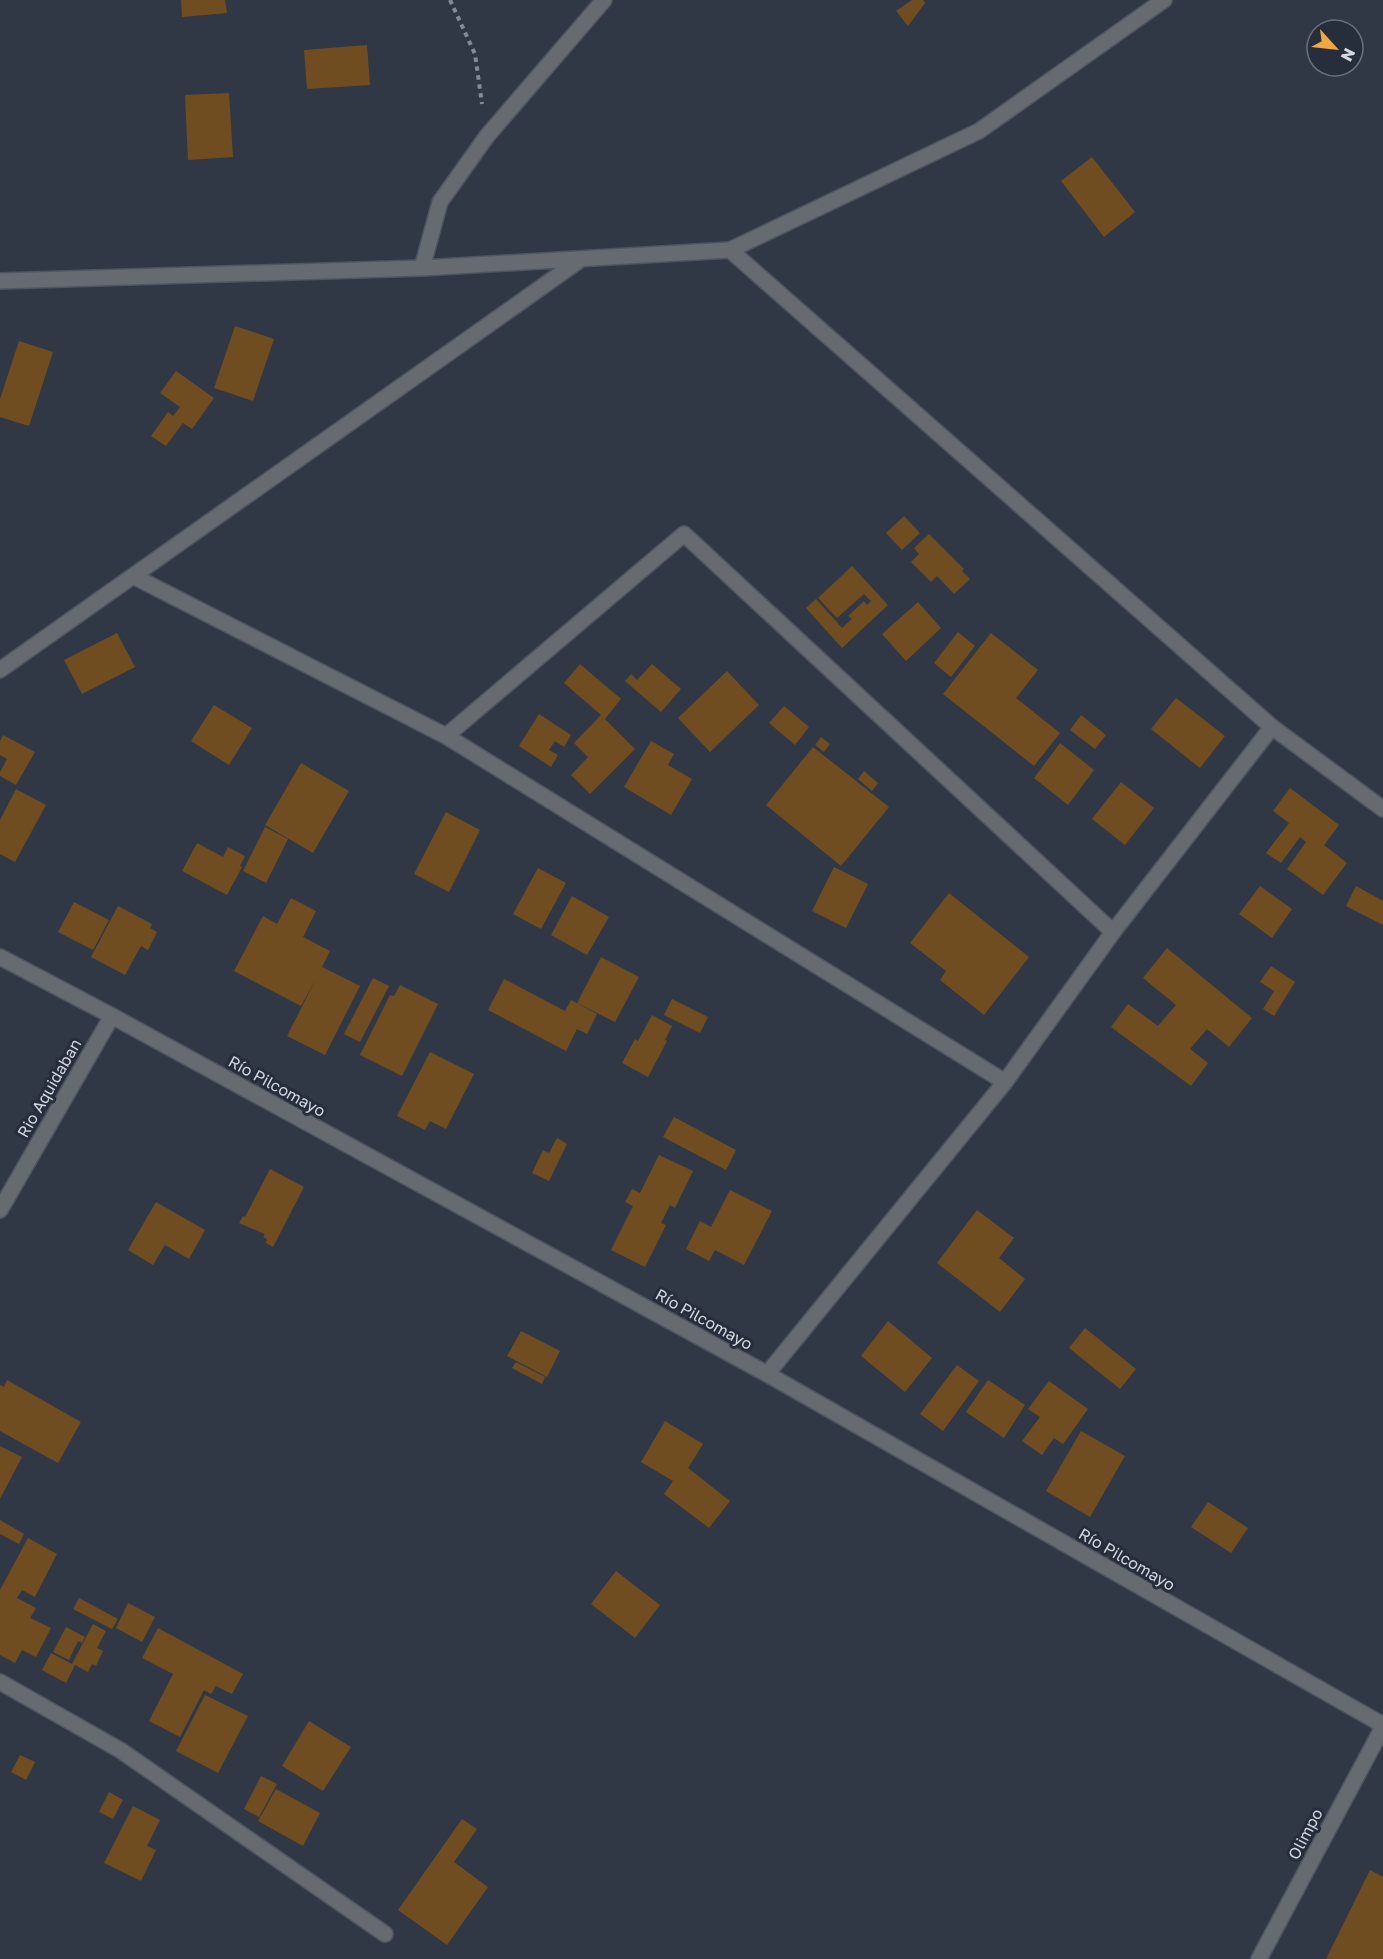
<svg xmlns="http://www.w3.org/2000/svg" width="1383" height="1959" font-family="'Golos Text',sans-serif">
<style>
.building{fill:#704d20}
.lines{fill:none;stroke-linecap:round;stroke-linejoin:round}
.street-casing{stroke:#4d5561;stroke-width:18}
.path{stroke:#848b96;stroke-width:4;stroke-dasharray:4.5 4.5;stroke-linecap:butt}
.street{stroke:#666b71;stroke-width:15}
.labels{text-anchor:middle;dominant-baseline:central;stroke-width:6;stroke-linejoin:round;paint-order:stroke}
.street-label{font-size:16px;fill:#d2d7e0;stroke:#262e3b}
</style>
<rect width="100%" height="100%" fill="#303845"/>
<path class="building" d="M181,0H225L227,13L182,17Z
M912,0H923L925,3L908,26L896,11Z
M367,45L370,85L307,89L304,50Z
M229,93L233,157L188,160L185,95Z
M1092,157L1135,212L1104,237L1061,181Z
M235,326L274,339L253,401L214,388Z
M19,341L53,352L29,426L0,417V399Z
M176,371L214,398L192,429L183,423L166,446L151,436L168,412L173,416L180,407L160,393Z
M904,516L920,533L902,550L886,533Z
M929,534L964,569L962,571L970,579L954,594L937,576L931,582L911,562L919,554L914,548Z
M852,566L888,605L842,648L806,608L816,599L842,628L852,619L848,616L864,601L867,605L871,601L864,594L837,618L818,598Z
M918,602L941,628L906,661L882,634Z
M958,632L975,646L951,677L934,663Z
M117,633L135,667L82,694L64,660Z
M991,633L1038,670L1016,698L1060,733L1034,766L943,694Z
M580,664L621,699L605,719L635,749L590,794L571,775L588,757L574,743L601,715L564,683Z
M652,664L681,689L661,712L625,681L631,674L637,680Z
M727,671L759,705L710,752L678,718Z
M1176,698L1225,736L1200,768L1151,729Z
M214,705L252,728L229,765L191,741Z
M784,706L809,727L795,745L769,723Z
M539,714L571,735L564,747L555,741L549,750L558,755L551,767L519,746Z
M1081,715L1106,735L1095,749L1070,730Z
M3,735L35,752L16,785L0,776V772L7,759L0,755V741Z
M821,737L830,744L824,752L815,745Z
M651,741L674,754L668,765L692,779L671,815L624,787Z
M1060,743L1094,770L1068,805L1034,778Z
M813,747L889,807L841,866L766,805Z
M301,763L349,791L313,853L265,825Z
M864,771L878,783L872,791L858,779Z
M1121,782L1154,808L1125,845L1092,819Z
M1290,788L1339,825L1324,845L1347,863L1323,895L1287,869L1306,842L1300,837L1281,863L1266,853L1289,823L1273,811Z
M16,789L46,805L15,862L0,854V820Z
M446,812L480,830L449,892L414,874Z
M265,827L288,839L266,883L243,871Z
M197,843L223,857L228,847L245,856L240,866L242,867L227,895L182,871Z
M834,867L868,884L846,928L812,911Z
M538,868L566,883L541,929L513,914Z
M1260,886L1292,909L1272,938L1239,914Z
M1356,886L1383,901V925L1346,906Z
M949,893L1029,957L984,1015L940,980L946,971L910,943Z
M572,896L609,917L587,955L551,935Z
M291,898L316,911L303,937L330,951L322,967L360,986L325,1055L287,1036L316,979L301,1006L234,971L263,916L277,924Z
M74,902L109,920L93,950L58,932Z
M118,906L152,924L150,928L157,932L148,950L141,946L125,975L91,957Z
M1167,948L1252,1018L1229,1047L1207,1029L1190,1049L1208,1063L1191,1086L1111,1027L1128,1004L1158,1026L1176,1005L1143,978Z
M601,957L639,977L615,1022L577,1003Z
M1271,966L1295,982L1274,1016L1263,1009L1274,991L1260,982Z
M373,978L389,986L360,1042L344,1034Z
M504,979L565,1011L571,1000L597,1014L587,1034L577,1029L566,1051L488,1010Z
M400,985L438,1004L402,1076L360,1055L390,995L394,996Z
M672,999L708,1017L700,1033L664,1015Z
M652,1015L672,1026L665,1040L667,1041L648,1077L622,1063L635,1039L638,1041Z
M430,1052L474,1074L446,1129L430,1121L425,1130L397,1116Z
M674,1117L736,1150L726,1170L663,1137Z
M557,1138L567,1144L549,1181L532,1173L543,1150L549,1153Z
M659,1155L693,1171L675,1208L670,1205L661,1223L666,1225L645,1267L611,1250L633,1206L625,1202L632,1189L640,1193Z
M270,1169L304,1187L273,1247L266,1243L267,1239L263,1237L265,1234L239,1223L243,1216L245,1217Z
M730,1190L772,1211L744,1265L715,1250L709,1261L686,1249L700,1221L711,1227Z
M156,1202L205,1230L189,1259L165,1245L153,1265L128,1250Z
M977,1210L1014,1238L999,1258L1025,1279L1000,1312L937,1263Z
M888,1321L932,1358L905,1392L861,1356Z
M1085,1328L1136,1369L1120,1389L1069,1348Z
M521,1331L560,1351L547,1377L507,1356Z
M516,1362L545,1377L542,1384L512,1368Z
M957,1365L979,1381L943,1431L920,1414Z
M7,1380L81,1422L58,1463L0,1431V1385L4,1387Z
M988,1380L1025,1405L1004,1438L966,1412Z
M1049,1381L1088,1409L1063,1444L1054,1438L1042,1455L1022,1441L1040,1417L1028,1409Z
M665,1421L703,1444L688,1468L730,1501L709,1528L664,1494L673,1481L641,1462Z
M1081,1431L1125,1456L1090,1517L1046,1491Z
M0,1446L22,1457L0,1499Z
M1208,1502L1248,1528L1231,1553L1191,1527Z
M0,1520L24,1534L19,1544L0,1534Z
M28,1538L57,1554L35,1597L22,1590L17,1598L36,1608L30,1618L51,1628L36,1657L22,1650L15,1663L0,1655V1590Z
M616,1571L660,1605L635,1638L591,1604Z
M79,1598L118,1619L112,1629L73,1609Z
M128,1603L155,1617L142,1642L116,1628Z
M93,1624L106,1631L97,1648L103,1651L96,1666L92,1664L88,1672L75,1665L66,1683L42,1670L51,1653L72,1664Z
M66,1627L85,1637L82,1643L78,1641L69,1660L53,1652Z
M158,1628L243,1674L232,1694L216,1686L211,1694L204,1690L180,1737L149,1721L173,1674L142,1658Z
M205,1695L248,1716L218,1773L176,1751Z
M309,1721L351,1747L323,1791L282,1766Z
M20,1755L35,1762L26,1780L11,1772Z
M261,1776L277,1784L259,1817L244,1809Z
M276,1789L320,1813L303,1846L258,1821Z
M109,1792L123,1800L113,1819L99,1812Z
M133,1806L160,1820L147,1846L156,1850L141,1881L104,1863Z
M462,1819L477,1829L454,1862L488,1887L447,1945L398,1910Z
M1370,1870L1383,1877V1959H1326Z"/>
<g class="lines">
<defs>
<path id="street" d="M730,250L1272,727L1383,809
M422,268L440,202L487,136L604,0
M0,281L422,268L730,250L979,131L1164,0
M133,576L446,736L1005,1082
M0,670L580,260
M446,736L684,534L1113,932
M0,957L112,1016L767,1374L1383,1725
M0,1210L112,1016
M767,1374L1005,1082L1113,932L1272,727
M0,1682L120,1750L385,1934
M1259,1959L1383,1727"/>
</defs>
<use href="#street" class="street-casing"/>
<path class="path" d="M450,0L475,54L482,104"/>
<use href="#street" class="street"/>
</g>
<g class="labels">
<g class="street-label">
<text transform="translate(277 1086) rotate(29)">Río Pilcomayo</text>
<text transform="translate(49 1088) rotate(-60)">Rio Aquidaban</text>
<text transform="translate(704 1319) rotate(29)">Río Pilcomayo</text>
<text transform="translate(1127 1559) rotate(30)">Río Pilcomayo</text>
<text transform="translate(1305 1834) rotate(-62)">Olimpo</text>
</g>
</g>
<g transform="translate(1335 48) rotate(117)"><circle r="28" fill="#262e3b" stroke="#6b727d" stroke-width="1.5"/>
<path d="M0-4.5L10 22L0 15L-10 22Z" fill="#f1a63f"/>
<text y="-9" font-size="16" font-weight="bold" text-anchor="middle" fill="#d2d7e0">N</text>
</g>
</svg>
